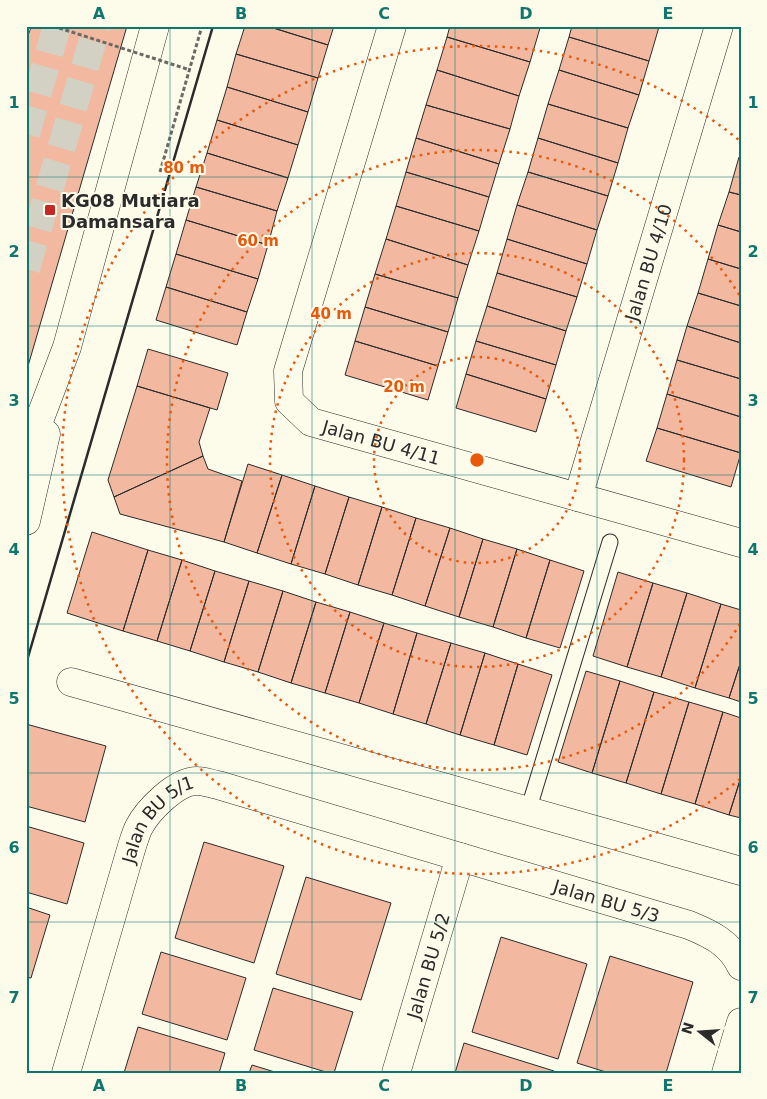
<svg xmlns="http://www.w3.org/2000/svg" width="767" height="1099" font-family="'DejaVu Sans',sans-serif">
<style>
.building{fill:#f2b8a0;stroke:#2b2b2b}
.lines{fill:none;stroke-linecap:round;stroke-linejoin:round}
.primary-tunnel{stroke:#d3d1c4;stroke-width:28;stroke-dasharray:28 14;stroke-linecap:butt}
.service-casing{stroke:#2b2b2b;stroke-width:17}
.minor-casing{stroke:#2b2b2b;stroke-width:29}
.tertiary-casing{stroke:#2b2b2b;stroke-width:29}
.path{stroke:#6a6964;stroke-width:3;stroke-dasharray:4 2.5;stroke-linecap:butt}
.service{stroke:#fdfbea;stroke-width:15}
.minor{stroke:#fdfbea;stroke-width:28}
.tertiary{stroke:#fdfbea;stroke-width:28}
.rail-casing{stroke:#2b2b2b;stroke-width:5.5}
.rail{stroke:#fdfbea;stroke-width:4;stroke-dasharray:11;stroke-linecap:butt}
.path-bridge{stroke:#6a6964;stroke-width:3;stroke-dasharray:4 2.5;stroke-linecap:butt}
.wall{stroke:#2b2b2b;stroke-width:2.5}
.grid{fill:none;stroke:#0f766e;stroke-width:1;stroke-opacity:0.55}
.ring{fill:none;stroke:#e8590c;stroke-width:2.5;stroke-dasharray:2.5 5}
.poi-dot{fill:#c62828;stroke:#fdfbea;stroke-width:2}
.labels{text-anchor:middle;dominant-baseline:central;stroke-width:4;stroke-linejoin:round;paint-order:stroke}
.poi-label{font-size:18px;font-weight:bold;fill:#2b2b2b;stroke:#fdfbea;text-anchor:start}
.street-label{font-size:18px;fill:#2b2b2b;stroke:#fdfbea}
.centre{fill:#e8590c;stroke:#fdfbea;stroke-width:2.5}
.ring-label{font-size:15px;text-anchor:middle;font-weight:bold;fill:#e8590c;stroke:#fdfbea;stroke-width:4;stroke-linejoin:round;paint-order:stroke}
.neatline{fill:none;stroke:#0f766e;stroke-width:2}
.grid-label{font-size:16px;text-anchor:middle;font-weight:bold;fill:#0f766e}
</style>
<rect width="100%" height="100%" fill="#fdfbea"/>
<path class="building" d="M26,26H127L26,373Z
M245,26H267L328,45L318,78L236,54Z
M267,26H334L328,45Z
M450,26H534L540,28L530,62L447,37Z
M572,26H656L659,27L649,61L569,37Z
M447,37L530,62L519,96L437,70Z
M569,37L649,61L639,95L559,70Z
M236,54L318,78L308,112L227,87Z
M437,70L519,96L510,129L426,105Z
M559,70L639,95L628,128L548,104Z
M227,87L308,112L298,145L217,120Z
M548,104L628,128L618,163L538,138Z
M426,105L510,129L499,164L416,138Z
M217,120L298,145L288,178L207,153Z
M416,138L499,164L489,197L406,172Z
M538,138L618,163L608,196L528,172Z
M207,153L288,178L277,211L196,187Z
M739,157L741,158V195L729,192Z
M406,172L489,197L479,231L396,206Z
M528,172L608,196L597,230L517,205Z
M196,187L277,211L268,245L186,220Z
M729,192L741,195V232L718,225Z
M517,205L597,230L587,264L507,239Z
M396,206L479,231L468,265L386,239Z
M186,220L268,245L258,279L176,254Z
M718,225L741,232V269L708,259Z
M386,239L468,265L458,298L375,274Z
M507,239L587,264L577,297L497,273Z
M176,254L258,279L247,312L166,287Z
M708,259L741,269V306L698,293Z
M497,273L577,297L566,331L487,306Z
M375,274L458,298L448,332L365,307Z
M166,287L247,312L237,345L156,320Z
M698,293L741,306V343L687,326Z
M487,306L566,331L556,365L476,341Z
M365,307L448,332L438,366L355,341Z
M687,326L741,343V379L677,360Z
M355,341L438,366L428,400L345,375Z
M476,341L556,365L546,399L466,374Z
M148,349L228,373L217,410L137,386Z
M677,360L741,379V417L667,394Z
M466,374L546,399L536,432L456,408Z
M137,386L210,408L199,442L203,456L114,497L108,480Z
M667,394L741,417V453L657,428Z
M657,428L741,453L731,487L646,461Z
M203,456L208,469L242,481L224,542L120,514L114,497Z
M248,464L282,475L257,553L224,542Z
M282,475L315,486L291,564L257,553Z
M315,486L349,497L325,574L291,564Z
M349,497L382,507L358,585L325,574Z
M382,507L416,518L392,595L358,585Z
M416,518L450,528L425,606L392,595Z
M450,528L483,539L459,617L425,606Z
M92,532L148,550L123,631L67,613Z
M483,539L517,549L493,627L459,617Z
M517,549L550,560L526,638L493,627Z
M148,550L182,560L157,641L123,631Z
M182,560L215,571L190,651L157,641Z
M550,560L584,571L560,648L526,638Z
M215,571L249,581L224,662L190,651Z
M618,572L653,583L627,667L593,656Z
M249,581L283,591L258,672L224,662Z
M653,583L687,593L661,677L627,667Z
M283,591L316,602L291,683L258,672Z
M687,593L721,604L695,688L661,677Z
M316,602L350,612L325,693L291,683Z
M721,604L741,610V661L729,698L695,688Z
M350,612L384,623L359,703L325,693Z
M384,623L417,633L393,714L359,703Z
M417,633L451,643L426,724L393,714Z
M451,643L485,653L460,735L426,724Z
M485,653L518,664L494,745L460,735Z
M741,661V702L729,698Z
M518,664L552,675L527,755L494,745Z
M586,671L620,681L592,773L558,762Z
M620,681L654,692L626,783L592,773Z
M654,692L689,702L661,794L626,783Z
M689,702L723,712L695,804L661,794Z
M723,712L741,718V777L729,815L695,804Z
M26,724L106,746L85,822L26,806Z
M741,777V818L729,815Z
M26,826L84,843L67,904L26,892Z
M204,842L284,866L254,963L175,938Z
M306,877L391,903L361,1000L276,974Z
M26,907L50,915L31,978L26,977Z
M501,937L587,964L558,1059L472,1032Z
M161,952L246,978L227,1040L142,1014Z
M610,956L693,982L666,1073H609L577,1063Z
M273,988L353,1012L334,1073H329L254,1050Z
M138,1027L225,1053L219,1073H124Z
M464,1043L554,1071V1073H455Z
M252,1065L278,1073H249Z"/>
<g class="lines">
<path class="primary-tunnel" d="M26,134L57,26
M26,269L97,26"/>
<defs>
<path id="service" d="M528,811L610,542"/>
<g id="minor">
<path id="s1" d="M392,26L288,371L289,401L311,422L741,543"/>
<path id="s2" d="M578,497L719,26"/>
<path d="M71,682L741,871"/>
<path id="s3" d="M66,1073L132,846C134,840 136,833 139,827C148,810 177,780 198,781C205,781 211,784 218,785L689,925C711,934 730,943 741,966"/>
<path id="s4" d="M396,1073L460,857"/>
<path d="M726,1073L741,1022"/>
</g>
<path id="tertiary" d="M26,455L67,347L155,26
M26,521L46,434"/>
</defs>
<use href="#service" class="service-casing"/>
<use href="#minor" class="minor-casing"/>
<use href="#tertiary" class="tertiary-casing"/>
<path class="path" d="M160,172L202,26"/>
<use href="#service" class="service"/>
<use href="#minor" class="minor"/>
<use href="#tertiary" class="tertiary"/>
<defs>
<path id="rail" d="M26,34L29,26"/>
</defs>
<use href="#rail" class="rail-casing"/>
<use href="#rail" class="rail"/>
<path class="path-bridge" d="M53,26L190,70"/>
<path class="wall" d="M26,664L213,26"/>
</g>
<path class="grid" d="M170,26V1073M312,26V1073M455,26V1073M597,26V1073M26,177H741M26,326H741M26,475H741M26,624H741M26,773H741M26,922H741"/>
<g class="ring">
<circle cx="477" cy="460" r="103"/>
<circle cx="477" cy="460" r="207"/>
<path d="M740 624A310 310 0 1 1 740 296"/>
<path d="M740 779A414 414 0 1 1 740 141"/>
</g>
<rect class="poi-dot" x="44" y="204" width="12" height="12" rx="2.5"/>
<g class="labels">
<g class="poi-label">
<text x="61" y="200">KG08 Mutiara<tspan x="61" dy="21">Damansara</tspan></text>
</g>
<g class="street-label">
<text stroke="none"><textPath href="#s2" startOffset="245">Jalan BU 4/10</textPath></text>
<text stroke="none"><textPath href="#s1" startOffset="494">Jalan BU 4/11</textPath></text>
<text stroke="none"><textPath href="#s3" startOffset="274">Jalan BU 5/1</textPath></text>
<text stroke="none"><textPath href="#s3" startOffset="760">Jalan BU 5/3</textPath></text>
<text stroke="none"><textPath href="#s4" startOffset="112">Jalan BU 5/2</textPath></text>
</g>
</g>
<circle cx="477" cy="460" r="8" class="centre"/>
<g class="ring-label">
<text x="184" y="173">80 m</text>
<text x="258" y="246">60 m</text>
<text x="331" y="319">40 m</text>
<text x="404" y="392">20 m</text>
</g>
<rect width="767" height="1099" fill="none" stroke="#fdfbea" stroke-width="55"/>
<g transform="translate(700 1032) rotate(287)" stroke="#fdfbea" stroke-width="4" paint-order="stroke">
<path d="M0-4L9 19L0 12L-9 19Z" fill="#2b2b2b"/>
<text y="-8" font-size="14" font-weight="bold" text-anchor="middle" fill="#2b2b2b">N</text>
</g>
<rect x="28" y="28" width="712" height="1044" class="neatline"/>
<g class="grid-label">
<text x="99" y="19">A</text>
<text x="241" y="19">B</text>
<text x="384" y="19">C</text>
<text x="526" y="19">D</text>
<text x="668" y="19">E</text>
<text x="14" y="108">1</text>
<text x="753" y="108">1</text>
<text x="14" y="257">2</text>
<text x="753" y="257">2</text>
<text x="14" y="406">3</text>
<text x="753" y="406">3</text>
<text x="14" y="555">4</text>
<text x="753" y="555">4</text>
<text x="14" y="704">5</text>
<text x="753" y="704">5</text>
<text x="14" y="853">6</text>
<text x="753" y="853">6</text>
<text x="14" y="1003">7</text>
<text x="753" y="1003">7</text>
<text x="99" y="1091">A</text>
<text x="241" y="1091">B</text>
<text x="384" y="1091">C</text>
<text x="526" y="1091">D</text>
<text x="668" y="1091">E</text>
</g>
</svg>
